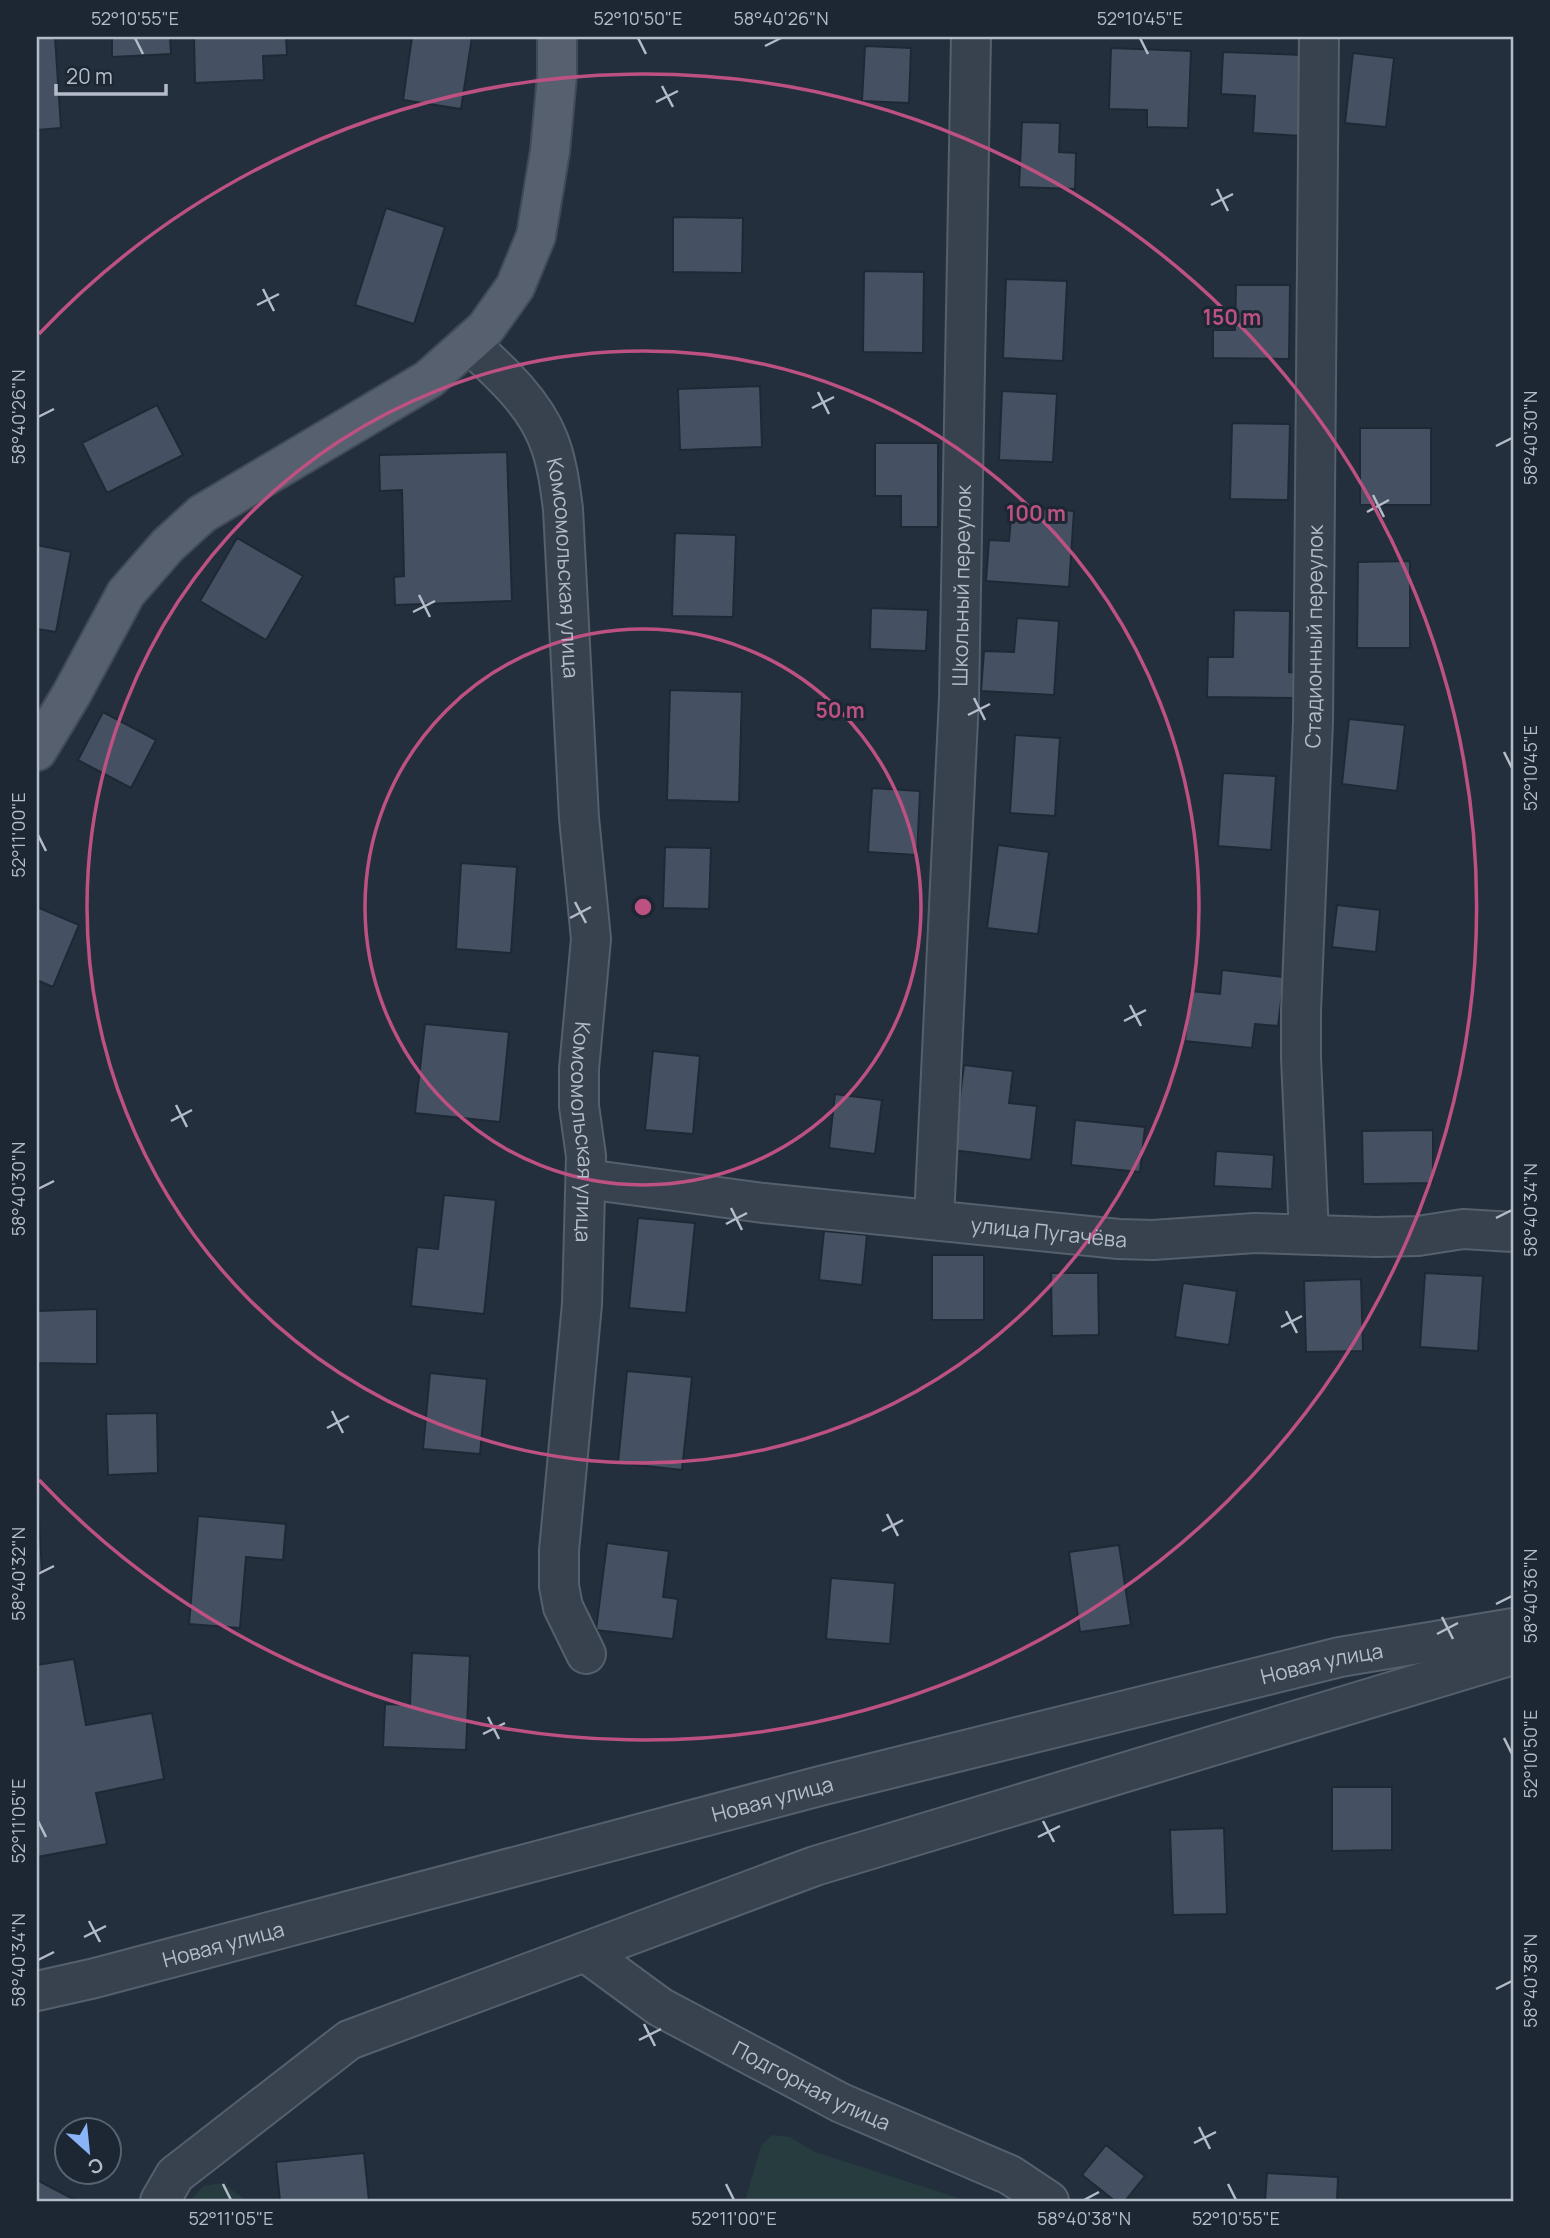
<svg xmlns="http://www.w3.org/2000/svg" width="1550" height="2238" font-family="Manrope,sans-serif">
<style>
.green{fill:#263c3f}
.building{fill:#455162;stroke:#1f2835;stroke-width:2}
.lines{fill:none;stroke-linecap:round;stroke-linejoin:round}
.minor-casing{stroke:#565f6c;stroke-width:42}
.major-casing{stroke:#414a57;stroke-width:42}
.minor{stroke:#38414e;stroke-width:38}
.major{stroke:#56606e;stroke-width:38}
.ticks{fill:none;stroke:#b4bcc9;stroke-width:2.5}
.ring{fill:none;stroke:#bd5182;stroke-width:3.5}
.labels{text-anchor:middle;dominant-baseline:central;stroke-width:6;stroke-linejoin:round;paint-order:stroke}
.street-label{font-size:21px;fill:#b4bcc9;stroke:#1d2633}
.centre{fill:#bd5182;stroke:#1d2633;stroke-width:3.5}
.ring-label{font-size:21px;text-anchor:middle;font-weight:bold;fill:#bd5182;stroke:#1d2633;stroke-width:6;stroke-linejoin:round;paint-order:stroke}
.neatline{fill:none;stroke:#b4bcc9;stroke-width:2.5}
.ticks-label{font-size:18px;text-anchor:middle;fill:#b4bcc9}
</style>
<rect width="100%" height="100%" fill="#242f3e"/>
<path class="green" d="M772,2135L790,2137L815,2152L968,2201H745L761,2146Z
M222,2183L247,2201H189L204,2186Z"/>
<path class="building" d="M37,37H55L61,128L37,130Z
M112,37H170L171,54L112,57Z
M194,37H286L287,55L263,56L264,80L195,83Z
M412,37H472L461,109L403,100Z
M865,46L911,48L909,103L862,101Z
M1111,48L1191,51L1188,128L1147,127V110L1109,109Z
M1223,52L1305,55L1302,136L1253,133L1255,96L1221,94Z
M1353,53L1394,58L1386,127L1345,123Z
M1022,122L1060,123L1059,152L1076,153L1075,189L1019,187Z
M386,208L445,227L414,324L355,305Z
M673,217L743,218L742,273L673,272Z
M864,271L924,272L923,353L863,352Z
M1006,279L1067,281L1063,361L1003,358Z
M1236,285H1290L1289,359L1213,358V330H1235Z
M760,386L762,447L680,450L678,389Z
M1002,391L1057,394L1053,462L999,460Z
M157,405L183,455L107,493L82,443Z
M1232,423L1290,424L1288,500L1230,499Z
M1360,428H1431V505H1360Z
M875,443H938V527H901V496H875Z
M507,452L512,601L395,605L394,577L404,576L402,490L380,491L379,455Z
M1012,506L1074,511L1069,587L986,581L989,540L1009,541Z
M675,533L736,535L733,617L672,616Z
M237,538L303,576L266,640L200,601Z
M37,545L71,552L56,632L37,629Z
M1410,561V648H1357L1358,562Z
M871,608L928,610L926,651L870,649Z
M1234,610L1290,611L1289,672L1298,673L1297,698L1207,697L1208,657H1233Z
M1017,618L1059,621L1054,695L981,691L984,651L1014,652Z
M670,690L742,692L739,802L667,800Z
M103,712L156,740L131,788L78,760Z
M1349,719L1405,725L1397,791L1342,784Z
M1015,735L1060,738L1055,816L1010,813Z
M1223,773L1276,776L1271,850L1218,846Z
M872,788L920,791L917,855L868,852Z
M998,845L1049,852L1038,934L987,928Z
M665,847L711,848L709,909L663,908Z
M461,863L517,867L511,953L456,949Z
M1337,905L1380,910L1376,952L1332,947Z
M37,907L79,925L53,987L37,980Z
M1222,970L1284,977L1278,1026L1255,1024L1252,1048L1185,1041L1190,991L1220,994Z
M425,1024L509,1032L500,1122L415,1113Z
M653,1051L700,1056L693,1134L645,1130Z
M964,1065L1013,1071L1009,1103L1037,1106L1031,1160L953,1150Z
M835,1094L882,1100L875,1154L829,1148Z
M1075,1120L1145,1127L1140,1172L1071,1165Z
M1433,1130V1183L1363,1184L1362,1131Z
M1216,1151L1274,1155L1272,1189L1214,1186Z
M444,1195L496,1200L484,1314L411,1306L417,1247L438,1249Z
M638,1218L695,1223L686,1313L629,1308Z
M824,1231L867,1235L862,1285L819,1280Z
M932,1255H984V1320H932Z
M1051,1273H1098L1099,1335L1052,1336Z
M1425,1273L1483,1276L1478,1351L1420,1347Z
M1361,1279L1363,1351L1306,1352L1304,1281Z
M1183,1283L1237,1291L1229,1345L1175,1337Z
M97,1309V1364L37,1363V1311Z
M627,1371L692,1377L682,1470L618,1463Z
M430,1373L487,1379L480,1454L423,1449Z
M157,1413L158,1473L108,1475L106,1414Z
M37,1481L42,1572H37Z
M198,1516L286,1524L283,1560L246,1557L240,1628L189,1624Z
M607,1543L669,1551L663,1597L678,1599L673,1639L596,1630Z
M1119,1545L1131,1625L1080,1632L1069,1552Z
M831,1578L895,1583L890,1644L826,1639Z
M412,1653L470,1656L466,1750L383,1747L385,1704L410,1705Z
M74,1659L86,1725L152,1713L164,1779L96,1793L107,1844L37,1857V1665Z
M1332,1787H1392V1850L1332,1851Z
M1224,1828L1227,1914L1173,1915L1170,1830Z
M1106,2145L1145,2176L1125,2201H1115L1082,2175Z
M364,2153L369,2201H280L276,2162Z
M1267,2173L1338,2177L1337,2201H1265Z
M37,2180L77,2201H37Z"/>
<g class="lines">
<defs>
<g id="minor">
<path id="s1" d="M469,343C499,371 533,401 548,439C557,461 560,486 563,509L579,818L591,939L579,1069V1106L586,1156L582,1304L559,1551V1586L563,1607L586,1654"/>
<path id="s2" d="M586,1179L763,1203L1119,1239L1153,1240L1255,1233L1376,1237L1418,1236L1463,1229L1513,1232"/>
<path id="s3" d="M934,1219L959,698L971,37"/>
<path id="s4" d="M1309,1234L1301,1058V1011L1313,722L1319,37"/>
<path id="s5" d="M585,1952L660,2007L841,2103L1010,2175L1049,2201"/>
<path id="s6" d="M37,1991L95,1978L820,1786L1340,1657L1513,1628"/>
<path d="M160,2201L175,2175L349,2040L815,1866L1513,1655"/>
</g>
<path id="major" d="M37,751L71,695L126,593L168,545L202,514L429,379L485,329L515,287L536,236L550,151L557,76V37"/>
</defs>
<use href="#minor" class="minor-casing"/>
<use href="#major" class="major-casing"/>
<use href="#minor" class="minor"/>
<use href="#major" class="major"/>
</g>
<path class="ticks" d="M135,38L143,54M638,38L646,54M1140,38L1148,54M765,46L781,38M662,86L673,107M656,102L678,91M1217,189L1228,211M1211,205L1233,194M263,289L274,311M257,305L279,294M818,392L829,414M812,408L834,397M38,417L54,409M1496,446L1512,438M1373,495L1384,517M1367,512L1389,500M419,595L430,617M413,612L435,601M974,698L985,720M968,715L990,704M1504,752L1512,768M38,835L46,851M575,902L586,923M570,918L591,907M1130,1005L1141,1026M1124,1021L1146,1010M176,1105L187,1127M171,1121L192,1110M38,1189L54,1181M731,1208L742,1230M1496,1218L1512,1210M726,1224L747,1213M1286,1311L1297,1333M1281,1327L1302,1316M332,1411L343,1433M327,1428L349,1416M887,1514L898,1536M882,1531L903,1520M38,1574L54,1566M1496,1604L1512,1596M1442,1617L1453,1639M1437,1634L1458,1623M488,1717L499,1739M483,1734L505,1723M1504,1738L1512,1754M38,1821L46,1837M1043,1821L1054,1842M1038,1837L1060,1826M89,1921L100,1942M84,1937L106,1926M38,1960L54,1952M1496,1989L1512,1981M644,2024L655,2046M639,2040L661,2029M1199,2127L1210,2149M1194,2143L1216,2132M223,2184L231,2200M726,2184L734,2200M1228,2184L1236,2200M1084,2200L1099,2192"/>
<g class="ring">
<circle cx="643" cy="907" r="278"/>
<circle cx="643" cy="907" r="556"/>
<path d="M39 334A833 833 0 1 1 39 1480"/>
</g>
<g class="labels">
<g class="street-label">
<text stroke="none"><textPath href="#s1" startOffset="256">Комсомольская улица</textPath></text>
<text stroke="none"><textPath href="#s3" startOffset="634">Школьный переулок</textPath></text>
<text stroke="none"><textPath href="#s4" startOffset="598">Стадионный переулок</textPath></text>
<text stroke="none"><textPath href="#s1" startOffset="822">Комсомольская улица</textPath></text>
<text stroke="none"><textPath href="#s2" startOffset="466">улица Пугачёва</textPath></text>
<text stroke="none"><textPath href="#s6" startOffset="1326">Новая улица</textPath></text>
<text stroke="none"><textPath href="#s6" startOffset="760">Новая улица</textPath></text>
<text stroke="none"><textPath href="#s6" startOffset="192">Новая улица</textPath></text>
<text stroke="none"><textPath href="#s5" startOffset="264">Подгорная улица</textPath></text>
</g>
</g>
<circle cx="643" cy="907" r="10" class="centre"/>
<g class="ring-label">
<text x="1232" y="325">150 m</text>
<text x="1036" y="521">100 m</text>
<text x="840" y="718">50 m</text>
</g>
<rect width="1550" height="2238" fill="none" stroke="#1d2633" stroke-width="77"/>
<g transform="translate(88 2151) rotate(153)"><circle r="33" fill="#1d2633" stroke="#59626f" stroke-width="2"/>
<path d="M0-5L12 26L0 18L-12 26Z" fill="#8ab4f8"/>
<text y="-10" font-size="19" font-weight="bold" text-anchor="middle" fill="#b4bcc9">С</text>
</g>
<path d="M56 84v10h110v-10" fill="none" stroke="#b4bcc9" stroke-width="3.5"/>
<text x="66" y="84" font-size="21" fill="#b4bcc9" stroke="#1d2633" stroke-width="5" paint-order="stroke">20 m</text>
<rect x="38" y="38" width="1474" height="2162" class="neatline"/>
<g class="ticks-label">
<text x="135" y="25">52°10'55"E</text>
<text x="638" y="25">52°10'50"E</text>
<text x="781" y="25">58°40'26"N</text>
<text x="1140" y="25">52°10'45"E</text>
<text transform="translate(19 417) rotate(-90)" y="6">58°40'26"N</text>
<text transform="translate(1531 438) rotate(-90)" y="6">58°40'30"N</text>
<text transform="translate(1531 768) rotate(-90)" y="6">52°10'45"E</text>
<text transform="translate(19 835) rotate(-90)" y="6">52°11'00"E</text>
<text transform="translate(19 1189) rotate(-90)" y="6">58°40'30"N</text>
<text transform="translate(1531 1210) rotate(-90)" y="6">58°40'34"N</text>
<text transform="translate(19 1574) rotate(-90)" y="6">58°40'32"N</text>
<text transform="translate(1531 1596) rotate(-90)" y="6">58°40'36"N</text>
<text transform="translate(1531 1754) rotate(-90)" y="6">52°10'50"E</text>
<text transform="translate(19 1821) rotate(-90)" y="6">52°11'05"E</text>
<text transform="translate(19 1960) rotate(-90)" y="6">58°40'34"N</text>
<text transform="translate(1531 1981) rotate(-90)" y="6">58°40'38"N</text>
<text x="231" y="2225">52°11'05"E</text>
<text x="734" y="2225">52°11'00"E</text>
<text x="1084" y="2225">58°40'38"N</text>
<text x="1236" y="2225">52°10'55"E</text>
</g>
</svg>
